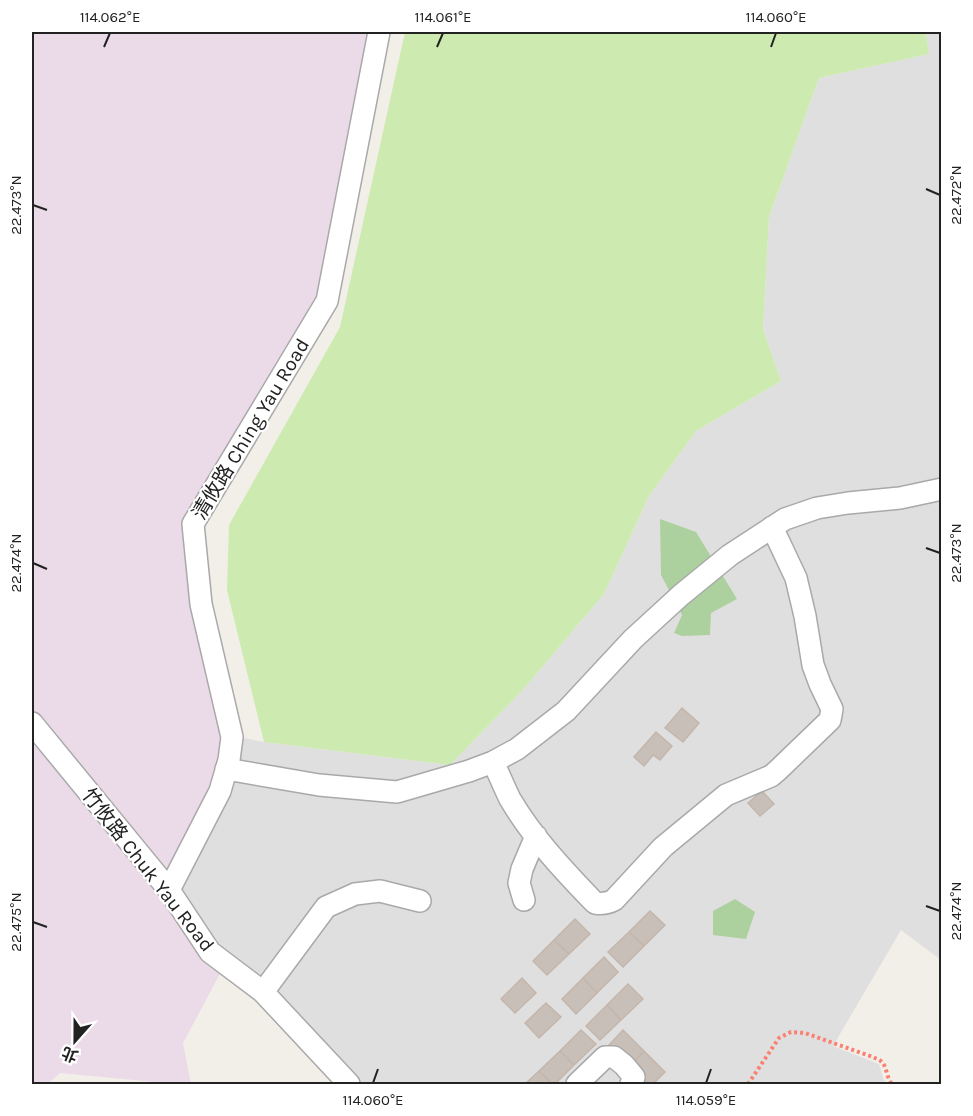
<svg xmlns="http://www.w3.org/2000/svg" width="973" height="1116" font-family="Karla,'Noto Sans TC',sans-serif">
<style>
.residential{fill:#e0dfdf}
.industrial{fill:#ebdbe8}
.grass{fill:#cdebb0}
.forest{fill:#add19e}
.building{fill:#c7bfb8;stroke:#c4b6ab;stroke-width:1.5}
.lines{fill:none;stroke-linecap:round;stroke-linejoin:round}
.minor-casing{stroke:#a9a9a9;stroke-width:24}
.path{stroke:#fa8072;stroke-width:4;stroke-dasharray:3 3;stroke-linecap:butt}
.minor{stroke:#fff;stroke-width:21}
.ticks{fill:none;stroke:#222;stroke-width:2}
.labels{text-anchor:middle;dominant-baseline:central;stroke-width:4.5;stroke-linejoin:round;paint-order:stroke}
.street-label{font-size:20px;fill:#222;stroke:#fff}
.neatline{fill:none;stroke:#222;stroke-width:2}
.ticks-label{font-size:15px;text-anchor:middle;fill:#222}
</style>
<rect width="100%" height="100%" fill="#f2efe9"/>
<path class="residential" d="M926,32H941V960L901,930L833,1046L879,1064L884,1080L888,1084H358L215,947L177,890L239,737L264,742L450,765L521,692L604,594L649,496L696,431L781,381L763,329L769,217L819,78L929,54Z"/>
<path class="industrial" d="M32,32H372L320,298L185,522L224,738L213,788L167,877L32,712Z
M32,735L222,970L183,1043L191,1084H176L60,1073L48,1084H32Z"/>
<path class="grass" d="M405,32H926L929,54L819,78L769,217L763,329L781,381L696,431L649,496L604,594L521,692L450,765L264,742L227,590L229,525L340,327Z"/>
<path class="forest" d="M660,519L696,532L737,599L711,613L710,635L682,636L674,633L682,615L661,575Z
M735,899L755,912L746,939L713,935V911Z"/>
<path class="building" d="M682,708L699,723L683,742L665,728Z
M656,732L672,746L660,760L653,755L644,766L634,757Z
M762,791L774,804L760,816L748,803Z
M650,911L665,925L644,946L629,932Z
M575,919L590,934L569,954L554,940Z
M629,932L644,946L623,967L608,952Z
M554,940L569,954L547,975L533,961Z
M604,957L618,972L597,993L583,978Z
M522,978L536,993L515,1013L501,999Z
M583,978L597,993L576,1014L562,999Z
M628,984L643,999L621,1020L607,1005Z
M546,1003L561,1017L539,1038L525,1023Z
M607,1005L621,1020L600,1040L586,1026Z
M581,1030L596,1044L574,1065L560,1051Z
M623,1030L644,1051L630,1066L609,1045Z
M560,1051L574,1065L555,1084H552L539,1071Z
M644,1051L665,1072L653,1084H649L630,1066Z
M539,1071L552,1084H525Z"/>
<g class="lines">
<defs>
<path id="minor" d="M32,723L169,890L210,952L263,992L349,1084
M493,762C499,774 504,787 510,799C533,838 564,871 595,903C602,904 607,904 614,900L663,847L726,795L771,776L777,771L830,720L832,709L820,684L813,665L805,616L796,578L772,527
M226,769L319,785L397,792L469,771L493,762L517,749L566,711L633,639L681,595L730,555L785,519L817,508L848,503L900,498L942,489
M169,890L220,791L229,760L232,737L201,604L193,524L327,301L379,32
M524,900L519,883L522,869L536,836
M263,992L326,907L355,894L380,891L420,901
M577,1084L605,1057H614L624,1065L634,1077L631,1084"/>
</defs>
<use href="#minor" class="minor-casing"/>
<path class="path" d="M748,1084L779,1038L791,1032L805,1033L873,1057C876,1059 879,1059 882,1062C887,1067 886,1077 892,1084"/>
<use href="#minor" class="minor"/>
</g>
<path class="ticks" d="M104,47L110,33M437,47L443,33M771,47L776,33M926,189L940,195M33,205L47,210M926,548L940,553M33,563L47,569M926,906L940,911M33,922L47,927M373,1083L378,1069M706,1083L711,1069"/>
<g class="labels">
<g class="street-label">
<text transform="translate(251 429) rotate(-59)">清攸路 Ching Yau Road</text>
<text transform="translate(148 870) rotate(52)">竹攸路 Chuk Yau Road</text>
</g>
</g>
<rect width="973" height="1116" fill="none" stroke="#ffffff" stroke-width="66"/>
<g transform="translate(75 1041) rotate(201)" stroke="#ffffff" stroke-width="4.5" paint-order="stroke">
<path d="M0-4.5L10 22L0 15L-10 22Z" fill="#222222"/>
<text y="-9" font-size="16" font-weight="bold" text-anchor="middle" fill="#222222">北</text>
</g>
<rect x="33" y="33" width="907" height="1050" class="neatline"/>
<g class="ticks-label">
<text x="110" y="22">114.062°E</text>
<text x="443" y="22">114.061°E</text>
<text x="776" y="22">114.060°E</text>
<text transform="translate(956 195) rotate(-90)" y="5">22.472°N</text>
<text transform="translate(16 205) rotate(-90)" y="5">22.473°N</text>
<text transform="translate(956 553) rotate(-90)" y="5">22.473°N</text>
<text transform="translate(16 563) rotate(-90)" y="5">22.474°N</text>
<text transform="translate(956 911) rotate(-90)" y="5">22.474°N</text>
<text transform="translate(16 922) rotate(-90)" y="5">22.475°N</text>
<text x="373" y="1105">114.060°E</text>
<text x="706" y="1105">114.059°E</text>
</g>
</svg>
